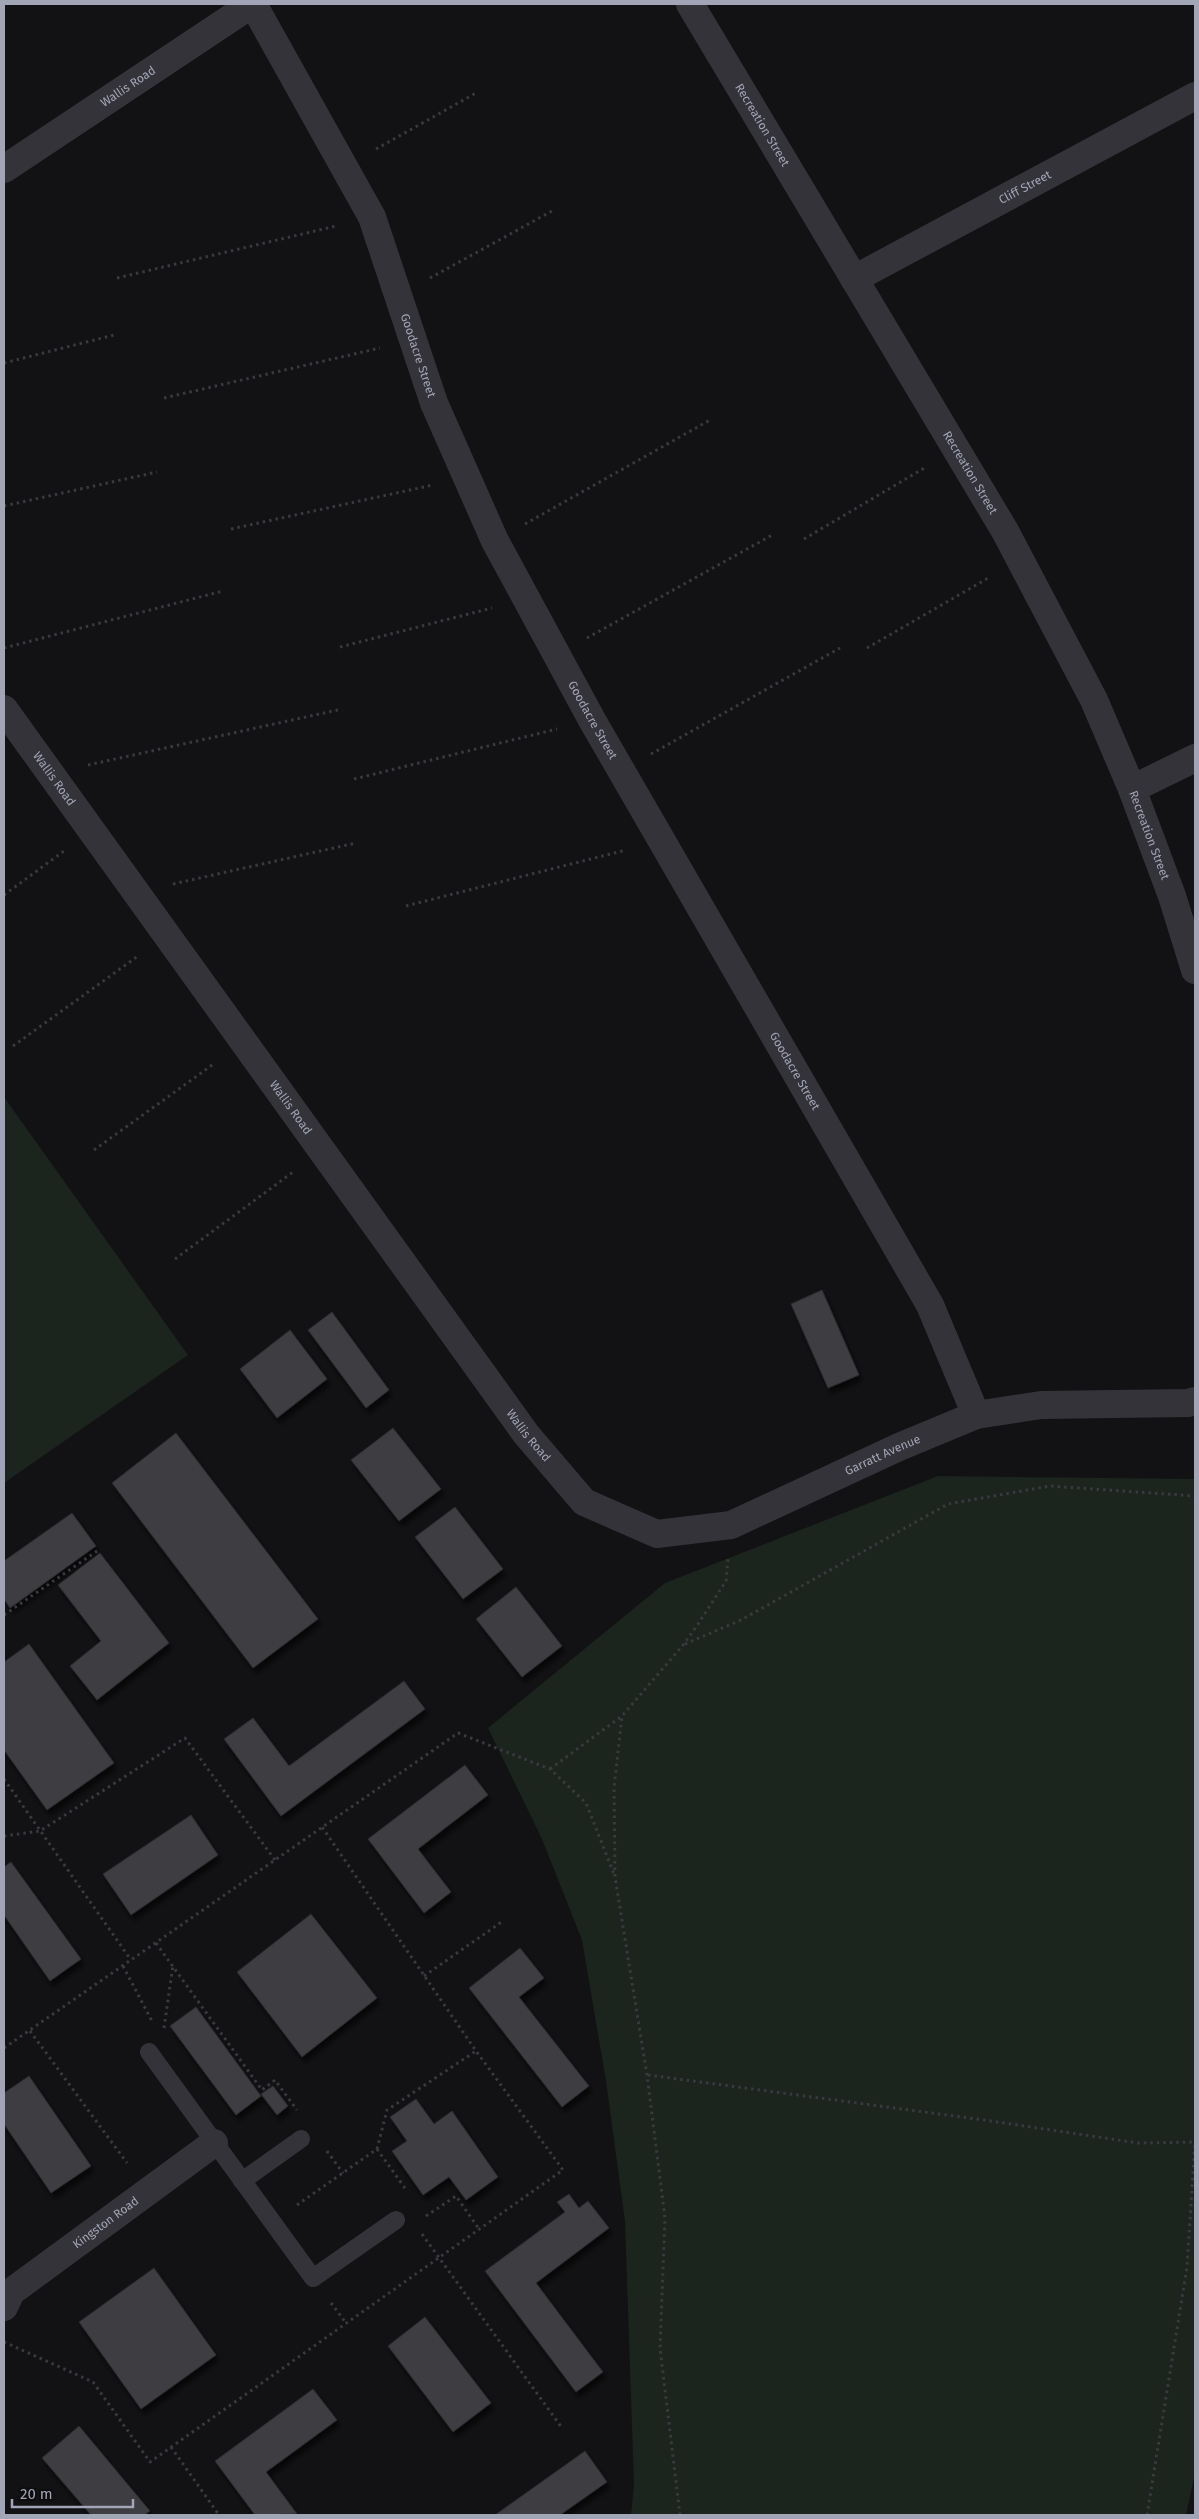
<svg xmlns="http://www.w3.org/2000/svg" width="1199" height="2519" font-family="'Fira Sans',sans-serif">
<style>
.green{fill:#1c241e}
.building{fill:#3c3c42;stroke:#2d2c30;filter:url(#shadow)}
.lines{fill:none;stroke-linecap:round;stroke-linejoin:round}
.path{stroke:#393a40;stroke-width:3;stroke-dasharray:2.5 4;stroke-linecap:butt}
.lane{stroke:#333339;stroke-width:18}
.street{stroke:#333339;stroke-width:28}
.labels{text-anchor:middle;dominant-baseline:central;stroke-width:4;stroke-linejoin:round;paint-order:stroke}
.street-label{font-size:12px;fill:#a2a5b6;stroke:#0d0d0f}
</style>
<defs>
<filter id="shadow"><feDropShadow dx="3" dy="5.5" stdDeviation="2.5" flood-color="#0009"/></filter>
</defs>
<rect width="100%" height="100%" fill="#121214"/>
<path class="green" d="M4,1097L188,1355L4,1483Z
M938,1476L1195,1479V2473L1186,2515H631L634,2485L625,2221L606,2081L582,1940L542,1839L488,1728L665,1583Z"/>
<path class="building" d="M822,1290L859,1375L828,1388L791,1304Z
M332,1312L389,1390L366,1408L308,1330Z
M290,1330L327,1379L277,1418L240,1369Z
M393,1428L441,1489L399,1521L351,1460Z
M176,1433L318,1619L253,1668L112,1483Z
M455,1507L503,1569L463,1599L415,1537Z
M72,1513L96,1546L10,1608L4,1599V1561Z
M100,1553L169,1643L97,1700L70,1666L101,1641L58,1585Z
M516,1587L562,1646L522,1677L476,1619Z
M29,1644L114,1763L47,1810L4,1750V1662Z
M404,1681L425,1709L281,1816L224,1739L253,1718L289,1766Z
M465,1765L488,1795L418,1849L451,1892L424,1913L368,1839Z
M191,1815L218,1855L131,1915L103,1874Z
M11,1862L81,1959L50,1981L4,1915V1867Z
M311,1914L377,1998L302,2057L237,1972Z
M520,1948L544,1978L519,1997L589,2086L562,2107L469,1988Z
M196,2007L261,2096L236,2115L170,2026Z
M29,2076L91,2166L51,2193L4,2124V2093Z
M273,2086L288,2106L277,2115L261,2094Z
M416,2099L434,2124L452,2111L498,2177L466,2200L449,2177L423,2195L392,2151L407,2141L390,2117Z
M569,2194L579,2208L588,2201L609,2228L536,2283L603,2372L576,2392L485,2271L565,2212L557,2202Z
M154,2268L216,2355L141,2409L79,2322Z
M425,2317L491,2403L453,2432L388,2346Z
M313,2389L337,2420L266,2472L297,2514L255,2515L215,2461Z
M79,2426L150,2511L144,2515H91L42,2458Z
M585,2451L607,2482L560,2515H495Z"/>
<g class="lines">
<path class="path" d="M376,149L476,93
M117,278L336,226
M430,278L552,211
M4,363L114,335
M164,398L380,348
M4,506L157,472
M525,524L710,420
M231,529L433,485
M804,539L926,467
M587,638L774,534
M340,647L492,608
M4,648L223,591
M867,648L990,577
M651,754L840,648
M88,765L342,709
M354,779L557,729
M173,884L356,843
M4,895L64,851
M406,906L626,850
M13,1046L138,956
M94,1150L215,1063
M175,1259L293,1172
M4,1615L100,1549
M685,1644L741,1620L948,1504L1050,1486L1195,1496
M550,1769L622,1716
M4,1779L131,1960
M4,1836L40,1831L185,1738L275,1860
M156,1943L262,2090L275,2080L297,2110
M123,1966L153,2023
M424,1976L503,1921
M164,2028L173,1965
M30,2031L127,2163
M4,2048L458,1733L550,1769L586,1803L614,1874
M648,2075L984,2120L1138,2143L1195,2142
M377,2149L407,2191
M327,2151L343,2173
M297,2205L377,2149L387,2110L476,2051
M426,2216L456,2196L479,2229
M422,2234L562,2428
M331,2303L346,2323
M4,2342L93,2382L150,2462L563,2170L476,2051L322,1827
M171,2447L219,2515
M680,2515L660,2348L665,2218L647,2075L615,1877L614,1788L622,1716L684,1644L698,1624L726,1581L728,1559
M1147,2515L1187,2267L1195,2141"/>
<path class="lane" d="M149,2052L313,2278L396,2220
M242,2181L301,2139"/>
<g class="street">
<path id="s1" d="M253,4L372,217L434,403L495,541L592,720L930,1305L976,1415"/>
<path id="s2" d="M690,4L1005,531L1094,700L1132,789L1172,896L1195,970"/>
<path id="s3" d="M4,169L252,4"/>
<path id="s4" d="M854,279L1195,96"/>
<path id="s5" d="M4,709L526,1434L584,1502L657,1534L731,1525L899,1447L976,1415L1041,1405L1188,1403L1195,1401"/>
<path d="M1132,789L1195,758"/>
<path id="s6" d="M4,2307L11,2292L214,2143"/>
</g>
</g>
<g class="labels">
<g class="street-label">
<text stroke="none"><textPath href="#s3" startOffset="149">Wallis Road</textPath></text>
<text stroke="none"><textPath href="#s2" startOffset="141">Recreation Street</textPath></text>
<text stroke="none"><textPath href="#s4" startOffset="194">Cliff Street</textPath></text>
<text stroke="none"><textPath href="#s1" startOffset="390">Goodacre Street</textPath></text>
<text stroke="none"><textPath href="#s2" startOffset="546">Recreation Street</textPath></text>
<text stroke="none"><textPath href="#s1" startOffset="795">Goodacre Street</textPath></text>
<text stroke="none"><textPath href="#s5" startOffset="86">Wallis Road</textPath></text>
<text stroke="none"><textPath href="#s2" startOffset="951">Recreation Street</textPath></text>
<text stroke="none"><textPath href="#s1" startOffset="1200">Goodacre Street</textPath></text>
<text stroke="none"><textPath href="#s5" startOffset="491">Wallis Road</textPath></text>
<text stroke="none"><textPath href="#s5" startOffset="896">Wallis Road</textPath></text>
<text stroke="none"><textPath href="#s5" startOffset="1304">Garratt Avenue</textPath></text>
<text stroke="none"><textPath href="#s6" startOffset="134">Kingston Road</textPath></text>
</g>
</g>
<rect width="1199" height="2519" fill="none" stroke="#a2a5b6" stroke-width="10"/>
<path d="M12 2499v8h121v-8" fill="none" stroke="#a2a5b6" stroke-width="2.5"/>
<text x="20" y="2499" font-size="15" fill="#a2a5b6" stroke="#0d0d0f" stroke-width="4" paint-order="stroke">20 m</text>
</svg>
